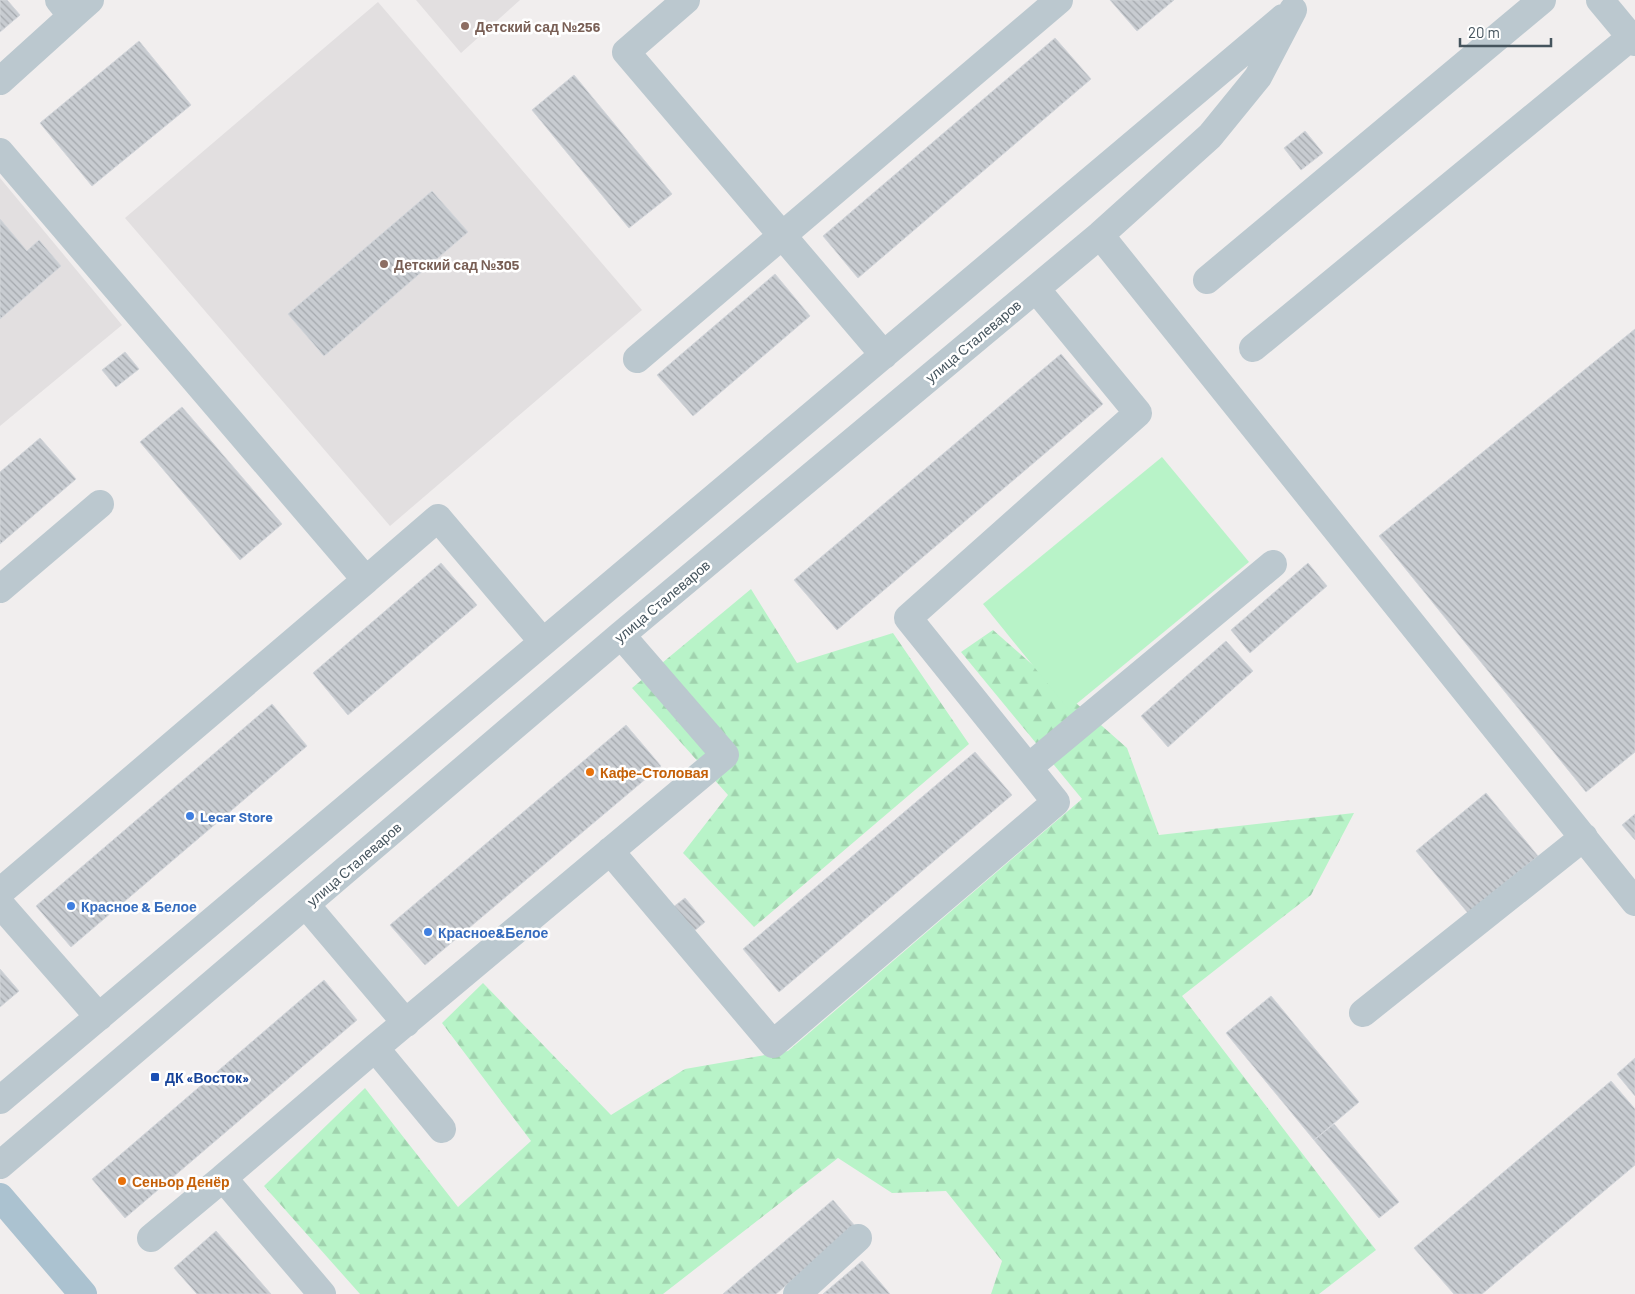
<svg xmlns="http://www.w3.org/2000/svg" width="1635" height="1294" font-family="Barlow,sans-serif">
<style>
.education{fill:#e2dfe0}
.forest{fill:url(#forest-firs)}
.garden{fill:#b8f3c8}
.building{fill:url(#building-back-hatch);stroke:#d2d5da}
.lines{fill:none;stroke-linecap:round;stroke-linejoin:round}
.minor{stroke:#bbc8cf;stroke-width:28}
.major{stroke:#abc2d0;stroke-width:28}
.education-dot{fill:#8d6e63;stroke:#fff;stroke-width:2}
.food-dot{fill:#e8710a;stroke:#fff;stroke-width:2}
.shop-dot{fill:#3f7fe0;stroke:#fff;stroke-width:2}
.transit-dot{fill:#1a4fb4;stroke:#fff;stroke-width:2}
.labels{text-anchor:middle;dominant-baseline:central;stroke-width:5;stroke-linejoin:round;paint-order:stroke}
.education-label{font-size:14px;font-weight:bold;fill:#785e54;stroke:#fff;text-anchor:start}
.street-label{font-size:14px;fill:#45545d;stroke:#fff}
.food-label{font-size:14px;font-weight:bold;fill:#c56008;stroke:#fff;text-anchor:start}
.shop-label{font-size:14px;font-weight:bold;fill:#366cbe;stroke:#fff;text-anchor:start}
.transit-label{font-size:14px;font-weight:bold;fill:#164399;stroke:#fff;text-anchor:start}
</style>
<defs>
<pattern id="forest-firs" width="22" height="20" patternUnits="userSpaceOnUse" patternTransform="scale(1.25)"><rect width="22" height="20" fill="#b8f3c8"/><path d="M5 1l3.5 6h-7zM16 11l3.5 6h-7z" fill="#a0d2ae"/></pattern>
<pattern id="building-back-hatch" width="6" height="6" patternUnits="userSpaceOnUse" patternTransform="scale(1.25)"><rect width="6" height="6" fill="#c8ccd1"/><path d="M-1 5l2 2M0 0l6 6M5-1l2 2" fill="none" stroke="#a4a8ad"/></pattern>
</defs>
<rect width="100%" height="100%" fill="#f1eeee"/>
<path class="education" d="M416,0H520L461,53Z
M378,2L642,310L390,526L125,218Z
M0,178L122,325L0,426Z"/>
<path class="forest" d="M751,589L797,663L893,633L969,744L754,927L683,853L728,795L632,688Z
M993,630L1127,748L1159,835L1354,813L1311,895L1182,996L1376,1250L1319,1294H991L1002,1261L946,1191L892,1193L838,1158L663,1294H360L264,1186L365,1088L458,1207L531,1141L442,1023L483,983L611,1115L685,1069L788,1051L1082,799L961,652Z"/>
<path class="garden" d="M1162,457L1249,562L1069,710L983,604Z"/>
<path class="building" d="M0,0H7L20,15L0,32Z
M1110,0H1174L1137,31Z
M1055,38L1091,79L858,278L823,236Z
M139,41L191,105L92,186L40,123Z
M574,75L672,194L629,228L532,110Z
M1305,131L1323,153L1301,170L1284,148Z
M432,191L468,232L324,356L288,314Z
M0,219L27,251L39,240L61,266L0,319Z
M775,274L810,316L693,416L657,375Z
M1635,329V752L1586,792L1379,536Z
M125,352L139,369L116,387L102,370Z
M1061,354L1103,404L837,630L794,580Z
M182,407L282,524L240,560L140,442Z
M40,438L76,479L0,544V472Z
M441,563L477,605L348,715L313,673Z
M1308,563L1327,586L1250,653L1231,630Z
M1226,641L1253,671L1168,747L1141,716Z
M272,704L307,746L71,947L36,906Z
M626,725L661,766L425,965L390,925Z
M975,752L1012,795L779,992L743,949Z
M1486,793L1538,856L1468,913L1416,851Z
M1635,814V840L1622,825Z
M685,898L705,922L688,936L668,911Z
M0,969L19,991L0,1007Z
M324,980L357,1020L125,1218L92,1179Z
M1271,996L1359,1102L1314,1140L1226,1033Z
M1635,1058V1096L1617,1074Z
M1611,1081L1635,1109V1165L1482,1294H1454L1414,1248Z
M1334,1124L1399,1202L1379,1218L1314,1140Z
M833,1200L855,1226L776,1294H723Z
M216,1231L271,1294H197L174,1268Z
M862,1261L890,1294H823Z"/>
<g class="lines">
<path class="minor" d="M686,0L626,52L884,355
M1600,0L1635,42
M72,16L90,0
M0,81L72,16L59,0
M0,152L366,580L438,518L543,642
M1100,235L1635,902
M1207,280L1542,0
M1253,348L1631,37
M637,359L1059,0
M0,589L100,504
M1029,767L1273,564
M610,851L773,1044L1056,802L908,618L1138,413L1036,289
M0,892L366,580
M0,904L99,1017
M306,905L406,1023
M1363,1013L1584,837
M375,1048L442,1129
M0,1100L1283,18
M0,1165L621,635L1100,235L1210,136L1258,77L1293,10
M151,1238L223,1178
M322,1294L223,1178L375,1048L725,755L621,635
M797,1294L858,1238"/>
<path class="major" d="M0,1197L83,1294"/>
</g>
<g class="education-dot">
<circle cx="465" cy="26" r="5"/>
<circle cx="384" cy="264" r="5"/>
</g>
<g class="food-dot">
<circle cx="590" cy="772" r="5"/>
<circle cx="122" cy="1181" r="5"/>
</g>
<g class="shop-dot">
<circle cx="190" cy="816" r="5"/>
<circle cx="71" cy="906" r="5"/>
<circle cx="428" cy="932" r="5"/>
</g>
<rect class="transit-dot" x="150" y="1072" width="10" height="10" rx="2.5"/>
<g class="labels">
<g class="education-label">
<text x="475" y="26">Детский сад №256</text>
<text x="394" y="264">Детский сад №305</text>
</g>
<g class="street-label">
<text transform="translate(973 341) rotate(-40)">улица Сталеваров</text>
<text transform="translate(662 601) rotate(-40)">улица Сталеваров</text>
<text transform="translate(354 864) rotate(-41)">улица Сталеваров</text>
</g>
<g class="food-label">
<text x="600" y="772">Кафе-Столовая</text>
<text x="132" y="1181">Сеньор Денёр</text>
</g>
<g class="shop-label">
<text x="200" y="816">Lecar Store</text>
<text x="81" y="906">Красное &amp; Белое</text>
<text x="438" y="932">Красное&amp;Белое</text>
</g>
<g class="transit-label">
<text x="165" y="1077">ДК «Восток»</text>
</g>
</g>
<path d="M1460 38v8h91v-8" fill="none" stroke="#45545d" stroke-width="2.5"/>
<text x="1468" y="38" font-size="15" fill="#45545d" stroke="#ffffff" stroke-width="4" paint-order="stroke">20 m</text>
</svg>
